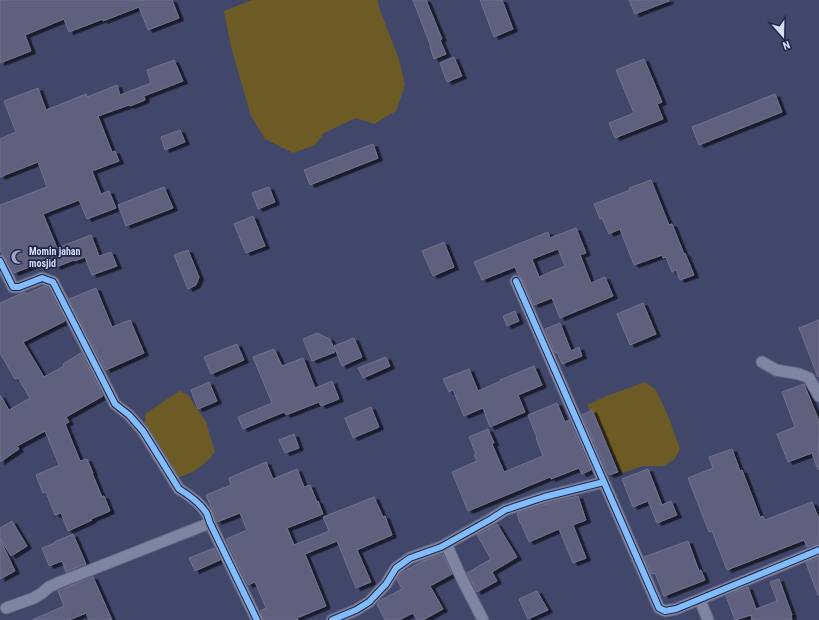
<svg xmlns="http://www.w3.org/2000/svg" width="819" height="620" font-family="'Roboto Condensed',sans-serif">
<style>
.water{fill:#6c5b24}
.building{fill:#5f607d;stroke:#727290;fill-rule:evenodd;filter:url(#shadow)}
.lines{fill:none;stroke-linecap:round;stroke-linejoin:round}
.street-casing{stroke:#5c627f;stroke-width:13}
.street{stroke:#7f85a0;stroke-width:11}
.cycleway-casing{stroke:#1f2644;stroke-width:8}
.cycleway{stroke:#80bcff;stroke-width:6}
.labels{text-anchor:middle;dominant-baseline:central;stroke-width:3.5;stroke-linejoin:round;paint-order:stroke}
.poi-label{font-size:10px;font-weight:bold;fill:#d3ddfc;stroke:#1f2644;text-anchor:start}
</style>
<defs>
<filter id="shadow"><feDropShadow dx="4.5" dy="2.5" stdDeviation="0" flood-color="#0009"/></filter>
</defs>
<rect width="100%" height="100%" fill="#40476a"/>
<path class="water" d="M252,0H378L379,8L399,59L405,85L396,111L374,124L356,118L324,133L315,145L293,153L265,139L251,116L231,47L224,11Z
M645,382L656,390L669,418L680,449L674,460L663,466H643L622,473L587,405L604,397Z
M179,391L188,395L206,422L215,452C204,466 193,474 175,478L145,429V414Z"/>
<path class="building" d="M0,0H172L179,18L148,30L139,7L103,21V19L69,32L64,19L25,35L31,51L0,63Z
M413,0H426L442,39L440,40L446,54L434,59L430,47H431Z
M480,0H502L513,29L494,37Z
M629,0H669V1L635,14Z
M454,57L462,76L447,82L440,63Z
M644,59L662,102L657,104L663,119L615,138L609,123L634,113L616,70Z
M174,60L183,81L144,96L145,100L130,106L129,105L98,116L112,152L115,151L119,161L92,171L101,194L109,191L116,208L87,219L79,200L43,214L57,248L91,235L99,256L111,252L117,266L92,275L85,257L75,261L74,260L56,267L52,258L14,273L6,258L2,254L0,250V205L47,187L38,162L0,177V139L16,132L4,101L38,88L46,110L86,94L87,97L117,85L120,95L151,83L147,70Z
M775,94L782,112L699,145L692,127Z
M180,130L185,142L165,150L161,137Z
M373,144L378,158L310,185L304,170Z
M651,180L669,225L672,224L684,254L685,253L694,275L680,280L676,270L672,272L666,257L663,258L662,255L634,265L620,229L609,234L602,218L600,219L594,204L630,190L629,188Z
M164,187L173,208L126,226L118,205Z
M269,187L275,202L258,209L252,193Z
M253,216L265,246L246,253L234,224Z
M576,228L586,253L580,255L591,283L605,277L613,296L560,318L552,298L534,305L522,278L518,274L515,267L482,280L474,262L548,232L550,238ZM558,249L565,266L539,277L532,259Z
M444,242L454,267L433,276L422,251Z
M188,250L199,277L196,285L188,289L174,255Z
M44,286L48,288L65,321L23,342L44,377L64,366L63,364L81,353L103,396L66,417L69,422L65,424L80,461L87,459L93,473H92L102,497L104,496L110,511L91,519L92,520L68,531L61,513L55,515L46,492L43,493L36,475L59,465L45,431L17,446L19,449L0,462V395L9,410L30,398L18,378L15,379L0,353V303L20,294L25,292L26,294Z
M96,288L112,327L130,320L144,353L106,370L69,299Z
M643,303L656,334L630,345L617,314Z
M515,311L519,321L507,326L503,316Z
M819,320V376L818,377L799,328Z
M560,323L571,351L579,347L582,356L562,364L557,352L555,353L545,329Z
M317,333L330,339L335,352L312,361L303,339Z
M354,338L362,357L342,366L334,346Z
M237,344L244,360L211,374L204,357Z
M274,349L282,366L303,358L315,388L332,381L339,399L321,406L319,402L286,415L284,412L243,429L238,417L272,403L253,357Z
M386,357L390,366L363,378L358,368Z
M534,366L542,385L518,395L525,412L490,427L483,408L464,416L453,390L449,392L443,379L469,369L478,391L501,381L500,380Z
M209,382L217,401L198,409L191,390Z
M804,384L819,421L818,470L812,453L788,462L777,434L795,427L782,392Z
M557,403L565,422L569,420L591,470L582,474L579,468L551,479L550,477L468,511L452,472L477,461L474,455L476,454L469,437L488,429L494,443L492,444L504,472L543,456L536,438H537L528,415Z
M371,407L379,427L353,438L345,418Z
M592,410L618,472L609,475L582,415Z
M294,434L299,448L285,453L279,440Z
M732,449L740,471L742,470L760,517L763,516L765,520L812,502L819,519V543L807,547L804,540L727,570L712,531L709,532L688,478L713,468L709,457Z
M266,462L273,479L297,469L304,487L310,485L317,502L318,501L323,514L287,528L294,545L329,531L323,517L374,497L383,517L385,516L392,535L357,550L371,582L356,588L337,541L305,554L326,606L297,618L298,620H264L260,611L266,608L255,582L248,585L226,539L247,530L240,513L217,522L206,495L231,485L229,478Z
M648,469L662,505L671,501L677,515L657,523L648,501L633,507L622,479Z
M578,496L586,520L573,525L586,558L573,563L559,529L529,542L521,523H520L517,513L546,504Z
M12,521L27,546L11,556L0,538V528Z
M497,524L517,557L492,572L497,581L477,592L467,573L491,559L477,535Z
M73,534L86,564L66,572L62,561L49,566L42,548L55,543L54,542Z
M0,539L15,571L0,579Z
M688,541L699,571L701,570L705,580L664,596L655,573L652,574L644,557Z
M214,548L220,560L195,571L189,558Z
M443,554L452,574L430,586L443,609L423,620H417L413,613L399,620H385L377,604L381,600L402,589L397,580L401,573L423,561Z
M819,558V595H818L806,563Z
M91,577H93L112,620H89L86,613L69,620H32L64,606L58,591Z
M779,579L792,615L791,616L792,620H752L751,615L735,620L726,596L748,587L756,609L777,601L770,582Z
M537,591L548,610L528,619L519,599Z"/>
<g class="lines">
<defs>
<path id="street" d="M0,261L13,287H19L42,278L53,282L115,404L129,415L143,431L179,489C189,495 201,504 207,514C208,517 209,520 210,523L257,620
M516,281L659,608L665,611L676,609L819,550
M762,362L776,370L799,374L809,378L819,396
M446,544L461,577L483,620
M700,600L708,620
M6,608L34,598L42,593L49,587L60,582L210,523
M332,620L356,610L369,602L386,584L396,568L410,558L441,547L457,538L491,519L505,510L544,497L604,482"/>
</defs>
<use href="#street" class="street-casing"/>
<use href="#street" class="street"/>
<defs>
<path id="cycleway" d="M0,261L13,287H19L42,278L53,282L115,404L129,415L143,431L179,489C189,495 201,504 207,514C208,517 209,520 210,523L257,620
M516,281L659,608L665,611L676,609L819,550
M332,620L356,610L369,602L386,584L396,568L410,558L441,547L457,538L491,519L505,510L544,497L604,482"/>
</defs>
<use href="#cycleway" class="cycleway-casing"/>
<use href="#cycleway" class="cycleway"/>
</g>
<defs>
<symbol id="mosque-bare" viewBox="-9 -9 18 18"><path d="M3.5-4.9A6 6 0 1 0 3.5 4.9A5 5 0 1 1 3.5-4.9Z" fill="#a0a8c9" stroke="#1f2644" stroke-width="2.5" paint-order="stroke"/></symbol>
</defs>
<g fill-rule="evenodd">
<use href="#mosque-bare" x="8" y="247" width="20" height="20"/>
</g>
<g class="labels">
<g class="poi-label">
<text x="29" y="251">Momin jahan<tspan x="29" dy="12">mosjid</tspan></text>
</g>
</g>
<g transform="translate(783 36) rotate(160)" stroke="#1f2644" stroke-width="3" paint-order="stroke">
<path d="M0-3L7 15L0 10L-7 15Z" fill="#d3ddfc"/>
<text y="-6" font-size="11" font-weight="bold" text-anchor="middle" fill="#d3ddfc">N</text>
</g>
</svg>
